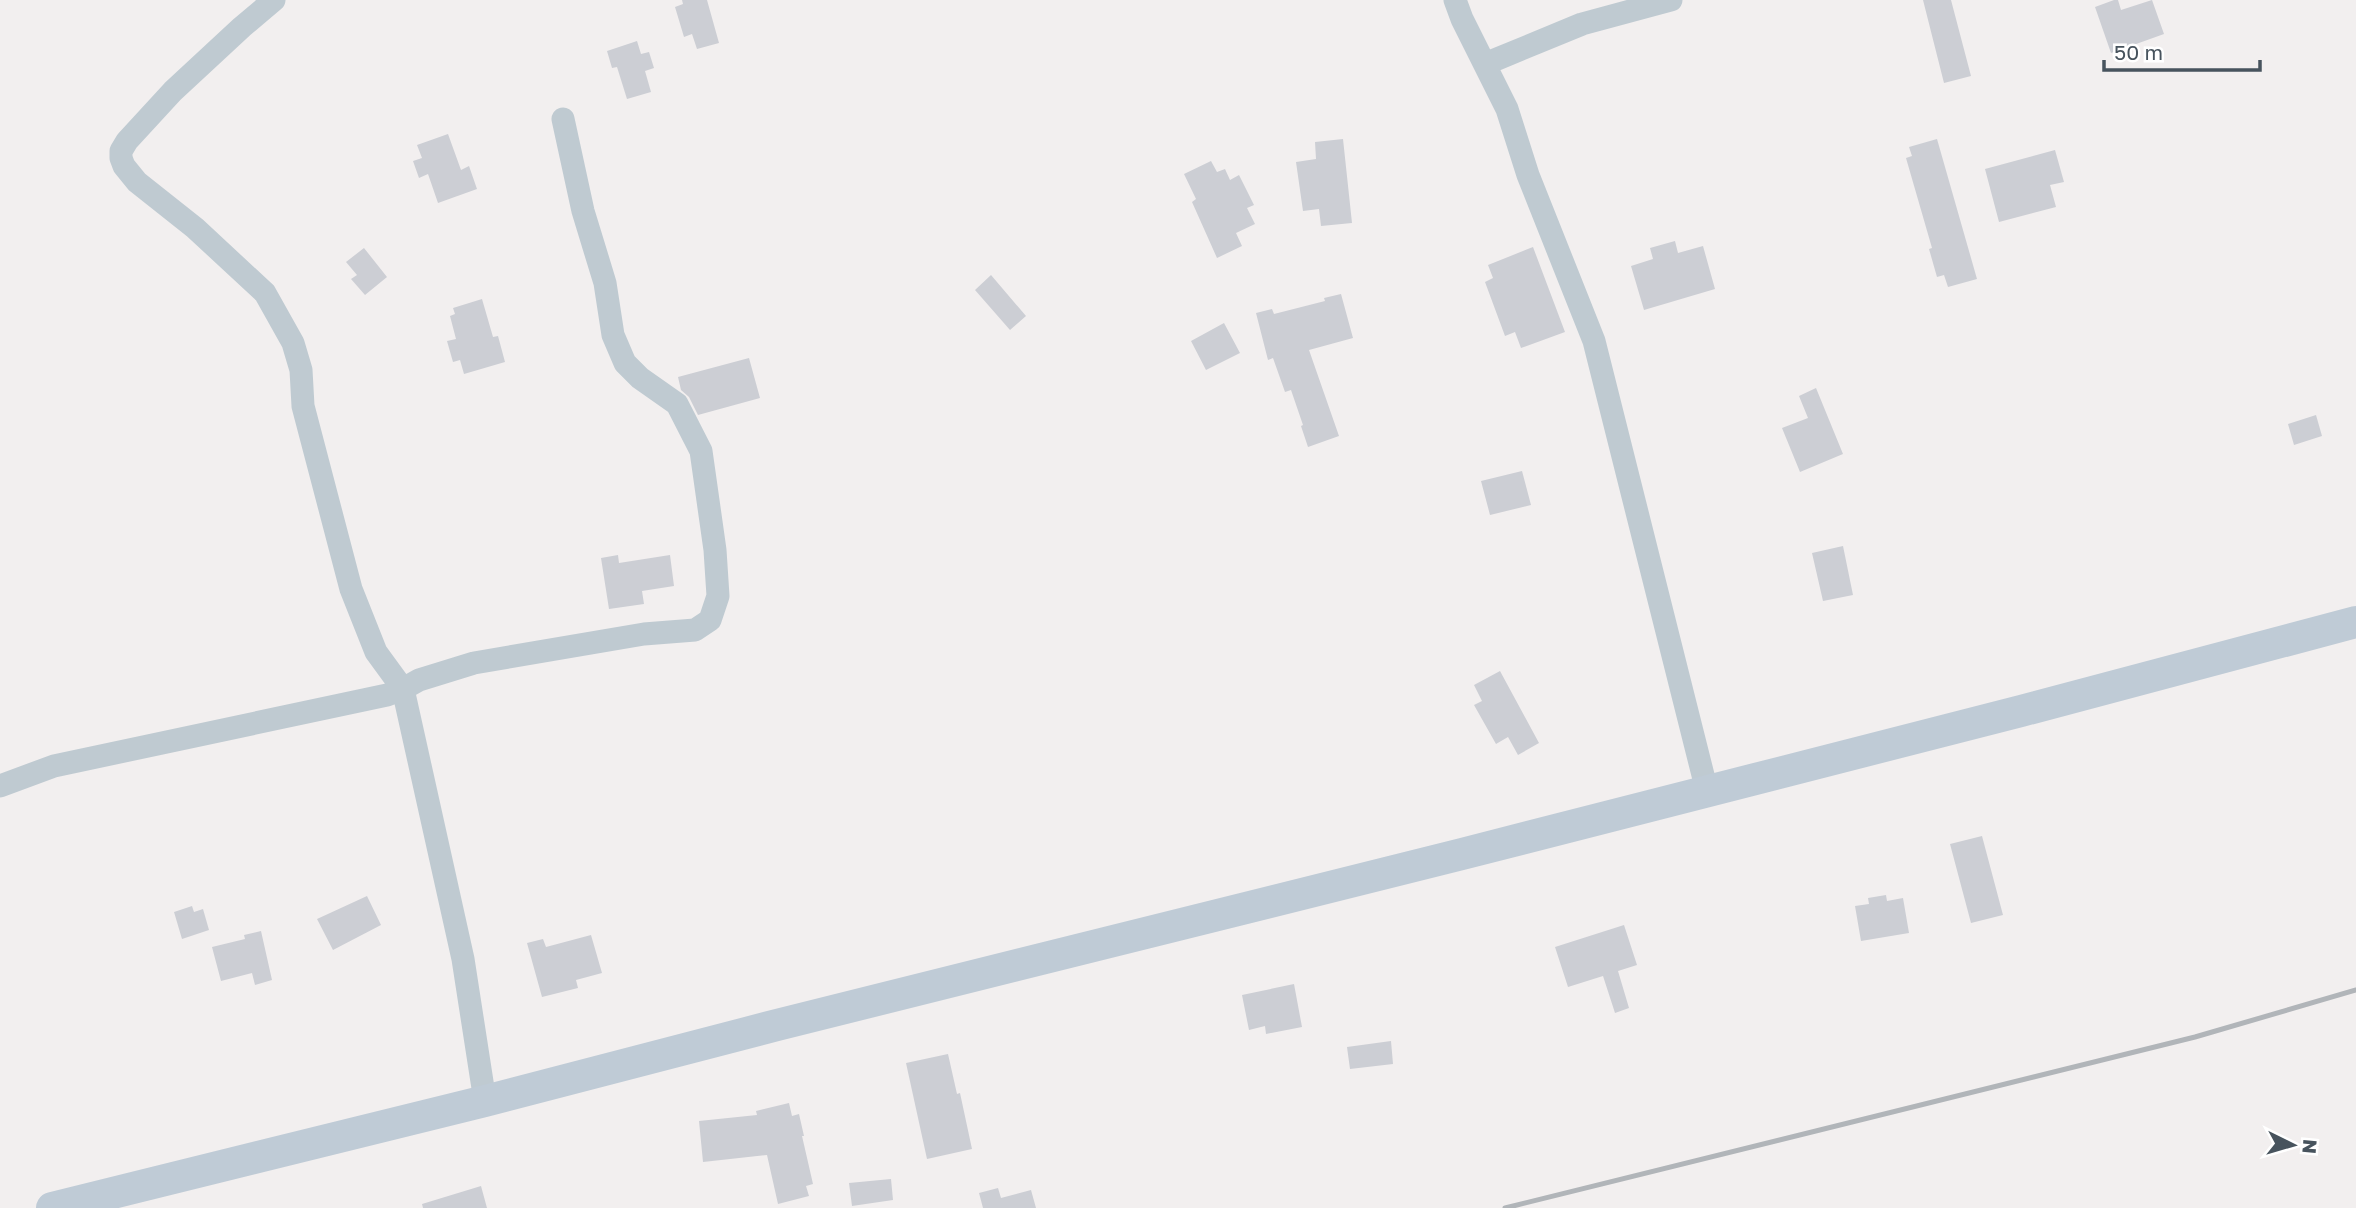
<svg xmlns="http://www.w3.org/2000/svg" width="2356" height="1208" font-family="'Golos Text',sans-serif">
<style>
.building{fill:#ccced4}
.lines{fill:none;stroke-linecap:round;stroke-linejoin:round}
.street{stroke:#bfcad1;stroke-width:23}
.secondary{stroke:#bfcbd6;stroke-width:32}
.rail{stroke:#b1b5b9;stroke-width:5}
</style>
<rect width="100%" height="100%" fill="#f2efef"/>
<path class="building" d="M682,0H707L719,43L697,49L692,34L684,37L675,7L683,4Z
M1923,0H1951L1971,76L1944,83Z
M2114,0H2118L2121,10L2152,0L2164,34L2111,53L2095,7Z
M637,41L641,54L649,52L654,68L645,71L651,92L627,99L617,67L612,68L607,51Z
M448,134L461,170L469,166L477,189L438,203L428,174L419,178L413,161L422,158L417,145Z
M1343,139L1352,223L1321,226L1319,209L1303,211L1296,162L1316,159L1315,142Z
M1937,139L1977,279L1948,287L1944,275L1937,277L1929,249L1932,248L1906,158L1912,156L1909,147Z
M2055,150L2064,182L2050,185L2056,207L1999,222L1985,169Z
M1211,161L1217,172L1225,169L1230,180L1239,175L1254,205L1247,208L1255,224L1236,233L1242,246L1217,258L1192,202L1196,199L1184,174Z
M1675,241L1678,253L1703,246L1715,289L1644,310L1631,266L1653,259L1650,248Z
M1533,247L1565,332L1521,348L1515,332L1505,336L1485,282L1493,278L1488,265Z
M364,248L387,277L365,295L351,279L357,275L346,262Z
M991,275L1026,316L1010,330L975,290Z
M1341,294L1353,338L1309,350L1339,436L1308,447L1301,426L1303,425L1291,390L1285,392L1273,358L1268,360L1256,313L1272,309L1274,314L1325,301L1324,298Z
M482,299L493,337L498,336L505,362L464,374L460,360L453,362L447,341L456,339L450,316L455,314L453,308Z
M1224,323L1240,353L1206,370L1191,341Z
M749,358L760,398L698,415L689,397L681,390L678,377Z
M1816,388L1843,454L1800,472L1782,428L1808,418L1799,396Z
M2316,415L2322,436L2294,445L2288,424Z
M1522,471L1531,505L1490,515L1481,481Z
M1843,546L1853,595L1823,601L1812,553Z
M618,555L619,563L670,555L674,586L642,591L644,604L609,609L601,558Z
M1500,671L1539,743L1518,755L1508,737L1496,744L1474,705L1482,701L1474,685Z
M1982,836L2003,915L1971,923L1950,844Z
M1886,895L1887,901L1903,898L1909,933L1861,941L1855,906L1869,904L1868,898Z
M367,896L381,925L333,950L317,919Z
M192,906L194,912L203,909L209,930L182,939L174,912Z
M1624,925L1637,965L1618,971L1629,1008L1615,1013L1603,976L1568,987L1555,947Z
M261,931L272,980L255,985L252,973L221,981L212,947L245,939L244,935Z
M591,935L602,973L576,980L578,988L542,997L527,943L543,939L546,947Z
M1294,984L1302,1027L1266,1034L1265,1026L1249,1030L1242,995Z
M1391,1041L1393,1064L1350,1069L1347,1047Z
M948,1054L957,1094L960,1093L972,1149L927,1159L906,1063Z
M789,1103L792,1116L799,1114L804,1136H802L813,1184L806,1186L809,1196L778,1204L767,1155L703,1162L699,1121L757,1115L756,1111Z
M891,1179L893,1200L852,1206L849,1183Z
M481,1186L487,1208H423L422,1204Z
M998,1188L1001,1198L1031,1190L1036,1208H983L979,1193Z"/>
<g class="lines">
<path class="street" d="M274,0L242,27L173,91L127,141L121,151V158L124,166L137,182L195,228L265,293L293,343L301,370L303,406L351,589L376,652L403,689L463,959L485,1101
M1455,0L1462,19L1507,109L1528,175L1594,341L1707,791
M1485,64L1582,24L1671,0
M0,786L54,766L387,695L403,689L419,680L474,663L644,634L695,630L710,620L718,596L715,550L701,451L677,404L640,378L625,363L613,335L605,283L583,211L563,119"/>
<path class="secondary" d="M52,1208L485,1101L777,1025L1462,854L2021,711L2356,622"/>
<path class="rail" d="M1505,1208L2195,1037L2356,990"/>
</g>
<g transform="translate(2293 1145) rotate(95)" stroke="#ffffff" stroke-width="5" paint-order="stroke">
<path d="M0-5L12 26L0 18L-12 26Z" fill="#47535d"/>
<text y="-10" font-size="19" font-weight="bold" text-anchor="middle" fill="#47535d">N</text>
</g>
<path d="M2104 60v10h156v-10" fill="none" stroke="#47535d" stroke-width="3.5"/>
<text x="2114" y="60" font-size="21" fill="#47535d" stroke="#ffffff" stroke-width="5" paint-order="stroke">50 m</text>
</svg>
